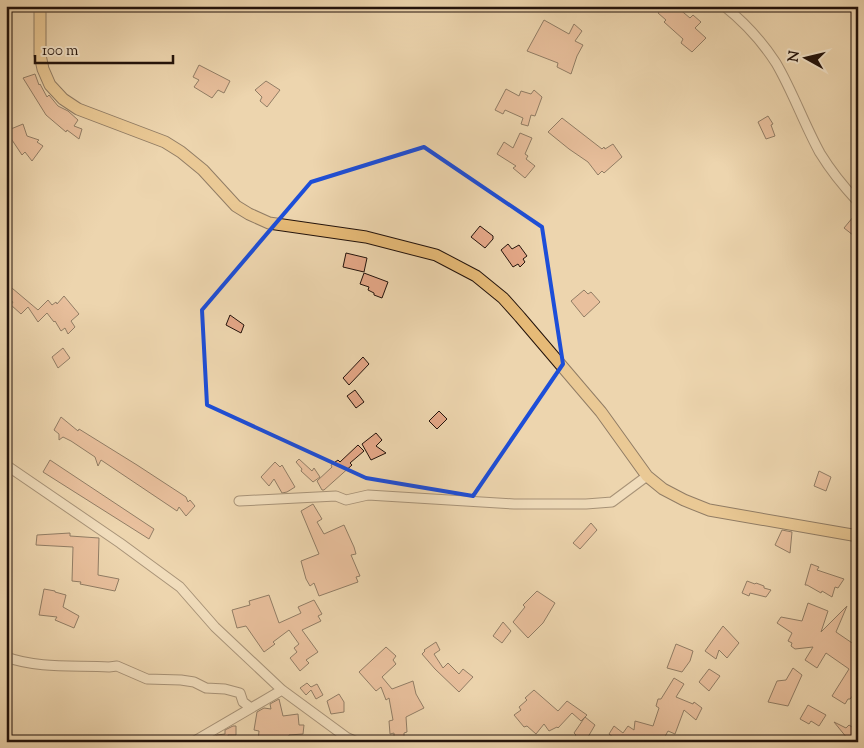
<svg xmlns="http://www.w3.org/2000/svg" width="864" height="748" font-family="'Sorts Mill Goudy',serif">
<style>
.building{fill:#e4a787;stroke:#22120b}
.lines{fill:none;stroke-linecap:round;stroke-linejoin:round}
.minor-casing{stroke:#554334;stroke-width:11}
.major-casing{stroke:#22120b;stroke-width:13}
.minor{stroke:#f3e4ca;stroke-width:9}
.major{stroke:#e6ba77;stroke-width:11}
.marked{fill:none;stroke:#1d4ed8;stroke-width:4;stroke-linejoin:round}
</style>
<rect width="100%" height="100%" fill="#edd5ae"/>
<filter id="stains"><feTurbulence type="fractalNoise" baseFrequency=".004" numOctaves="4"/><feColorMatrix values="0 0 0 0 .2 0 0 0 0 .09 0 0 0 0 .02 0 0 0 .5 -.17"/></filter>
<radialGradient id="worn" r=".72"><stop offset=".6" stop-color="#630" stop-opacity="0"/><stop offset="1" stop-color="#630" stop-opacity=".3"/></radialGradient>
<path class="building" d="M664,6H671L676,11L678,8L690,18L693,15L701,22L695,28L706,38L692,52L681,43L683,39L664,22L666,20L658,13Z
M544,20L569,34L574,24L582,31L575,41L583,45L577,56L571,74L557,67L558,63L527,51Z
M199,65L230,81L224,93L218,90L212,98L194,87L199,80L193,77Z
M35,74L39,85L40,84L47,97L49,95L58,106L68,111L78,120L74,126L82,129L79,139L67,130L66,132L46,115L23,78Z
M266,81L280,90L267,107L260,101L262,97L255,90Z
M506,89L519,96L521,91L531,94L534,90L542,97L535,116L531,115L528,126L521,124L523,118L505,110L503,114L495,110Z
M768,116L773,124L771,125L775,136L766,139L758,122Z
M562,118L602,149L604,147L605,149L613,144L622,157L604,173L602,171L598,175L588,162L569,149L548,132Z
M23,124L27,136L39,140L37,142L43,146L32,161L25,152L22,155L6,131Z
M520,133L532,138L525,154L528,156L526,159L535,166L525,178L513,168L516,166L497,154L504,142L513,148Z
M858,211V239L844,228Z
M480,226L493,236V239L485,248L471,237Z
M508,244L512,249L519,245L527,256L523,259L525,262L520,267L518,264L513,267L501,250Z
M346,253L367,258L364,272L343,267Z
M364,273L388,282L382,298L374,295V293L368,290L369,287L360,284Z
M6,283L38,310L48,300L52,305L56,302L57,304L64,296L79,314L71,321L75,327L68,334L65,328L61,331L55,321L54,322L47,313L38,322L28,307L21,314L11,305L13,302L6,296Z
M584,290L588,294L591,292L600,302L584,317L571,301Z
M230,315L244,325L241,333L226,325Z
M63,348L70,358L58,368L52,357Z
M363,357L369,364L349,385L343,378Z
M355,390L364,402L356,408L347,396Z
M439,411L447,419L437,429L429,421Z
M61,417L78,431L79,429L137,465L186,497L188,502L190,500L195,506L186,516L179,507L177,511L101,460L98,466L95,457L71,441L63,437L59,440V434L54,430Z
M376,433L382,440L376,446L386,453L371,460L362,444Z
M358,445L364,451L350,463L352,465L324,490H322L317,481L332,467L331,465L338,460L340,462Z
M299,459L312,471L314,468L320,477L313,482L301,471L302,469L296,462Z
M50,460L154,529L149,539L43,472Z
M275,462L280,467L282,465L295,487L287,492L282,493L274,479L269,486L261,477Z
M819,471L831,477L826,491L814,486Z
M313,504L322,519L317,522L324,534L344,525L354,547L356,554L351,555L360,576L356,577L358,582L319,596L314,583L310,586L306,579L301,561L319,554L301,511Z
M591,523L597,530L580,549L573,543Z
M782,530L792,532L790,553L775,545Z
M70,533V536L99,538L98,575L119,579L115,591L80,584L81,582L72,581L73,547L36,545L37,535Z
M811,564L819,567L817,570L844,579L838,588L835,587L832,597L822,591L821,593L807,585H805Z
M747,581L755,584L756,583L764,586V588L771,590L766,597L750,593L749,596L742,593Z
M44,589L55,591V592L66,595L63,607L79,616L74,628L55,620L57,617L39,615Z
M537,591L555,603L543,623L528,638L513,622L525,607L523,605Z
M269,595L279,623L299,614L301,613L298,607L314,600L322,614L318,616L321,621L302,630L318,652L306,660L309,663L300,671L290,658L297,652L294,648L299,644L289,630L273,642L275,644L264,652L246,626L237,628L232,610L250,605L249,601Z
M808,603L828,611L821,632L847,606L836,632L858,647V689L850,699H848L845,704L832,696L849,669L826,653L817,668L805,660L813,647L795,649L791,646L792,643L788,641L792,633L777,623L781,617L802,621Z
M503,622L511,631L502,643L493,636Z
M723,626L739,643L727,658L719,650L716,659L705,651Z
M436,642L440,650L434,654L443,668L448,663L459,674L463,669L473,677L459,692L435,669L422,654L425,651L424,650Z
M676,644L693,651L690,661L682,672L667,668Z
M386,647L396,656L393,660L396,664L382,677L392,689L413,681L416,694L424,708L406,717L407,732L404,733V742H394V733L390,734L389,721L393,720L389,698L386,700L381,687L376,691L359,672Z
M793,668L802,675L788,706L768,702L777,681L786,680Z
M709,669L720,676L709,691L699,682Z
M674,678L684,684L676,697L693,704L694,702L702,708L696,720L684,710L675,734L668,731L662,742H610L613,737L609,734L614,726L623,733L628,726L634,730L635,721L653,726L659,708L656,706L658,699H661Z
M307,683L311,687L317,684L323,695L316,699L311,690L306,695L300,688Z
M534,690L558,711L567,701L587,715L581,721L572,713L558,728L557,727L549,731L544,724L536,734L527,726L524,727L514,715L521,710L519,707L527,700L525,698Z
M339,694L344,702V712L331,714L327,701Z
M279,699L283,716L298,714L299,725H304L303,734L289,735L288,738L276,737V742H258L259,731L254,730L257,712L264,708L271,709L270,704Z
M808,705L826,715L819,726L811,721L809,724L800,719Z
M585,717L595,725L588,737L593,742H571L576,735L574,733Z
M834,722L846,728L849,725L855,729L852,732L858,735V742H845L847,738Z
M233,726H236V735H228L229,742H206L217,735L225,734V730Z"/>
<g class="lines">
<defs>
<path id="minor" d="M724,6C743,21 763,43 776,63C793,92 804,124 820,153C831,171 844,187 858,202
M6,465L120,543L180,587L215,627L282,690L346,737L357,742
M239,501L336,496L346,500L368,495L514,504H586L612,502L647,476
M6,657C39,669 75,665 109,667L117,666L147,679L181,680L194,682L206,688L225,689L240,693L243,702L251,708
M193,742L282,690"/>
<path id="major" d="M40,6V55L43,69L50,85L63,99L78,109L165,142L181,152L203,170L236,206L249,214L269,223L366,237L436,255L476,276L503,298L520,317L601,412L647,476L663,489L684,500L709,510L858,536"/>
</defs>
<use href="#minor" class="minor-casing"/>
<use href="#major" class="major-casing"/>
<use href="#minor" class="minor"/>
<use href="#major" class="major"/>
</g>
<path d="M0 0H864V748H0ZM424,147L542,227L563,364L473,496L366,478L207,405L202,310L311,182Z" fill="#edd5ae" fill-opacity=".55" fill-rule="evenodd"/>
<path class="marked" d="M424,147L542,227L563,364L473,496L366,478L207,405L202,310L311,182Z"/>
<rect width="864" height="748" fill="none" stroke="#edd5ae" stroke-width="25"/>
<rect x="8" y="8" width="849" height="733" fill="none" stroke="#22120b" stroke-width="2.5"/>
<rect x="12" y="12" width="839" height="723" fill="none" stroke="#22120b"/>
<g transform="translate(806 58) rotate(278)" stroke="#f3e4ca" stroke-width="4" paint-order="stroke">
<path d="M0-4L9 19L0 12L-9 19Z" fill="#22120b"/>
<text y="-8" font-size="14" font-weight="bold" text-anchor="middle" fill="#22120b">N</text>
</g>
<path d="M35 55v8h138v-8" fill="none" stroke="#22120b" stroke-width="2.5"/>
<text x="42" y="55" font-size="15" fill="#22120b" stroke="#f3e4ca" stroke-width="4" paint-order="stroke">100 m</text>
<rect width="100%" height="100%" filter="url(#stains)"/>
<rect width="100%" height="100%" fill="url(#worn)"/>
</svg>
